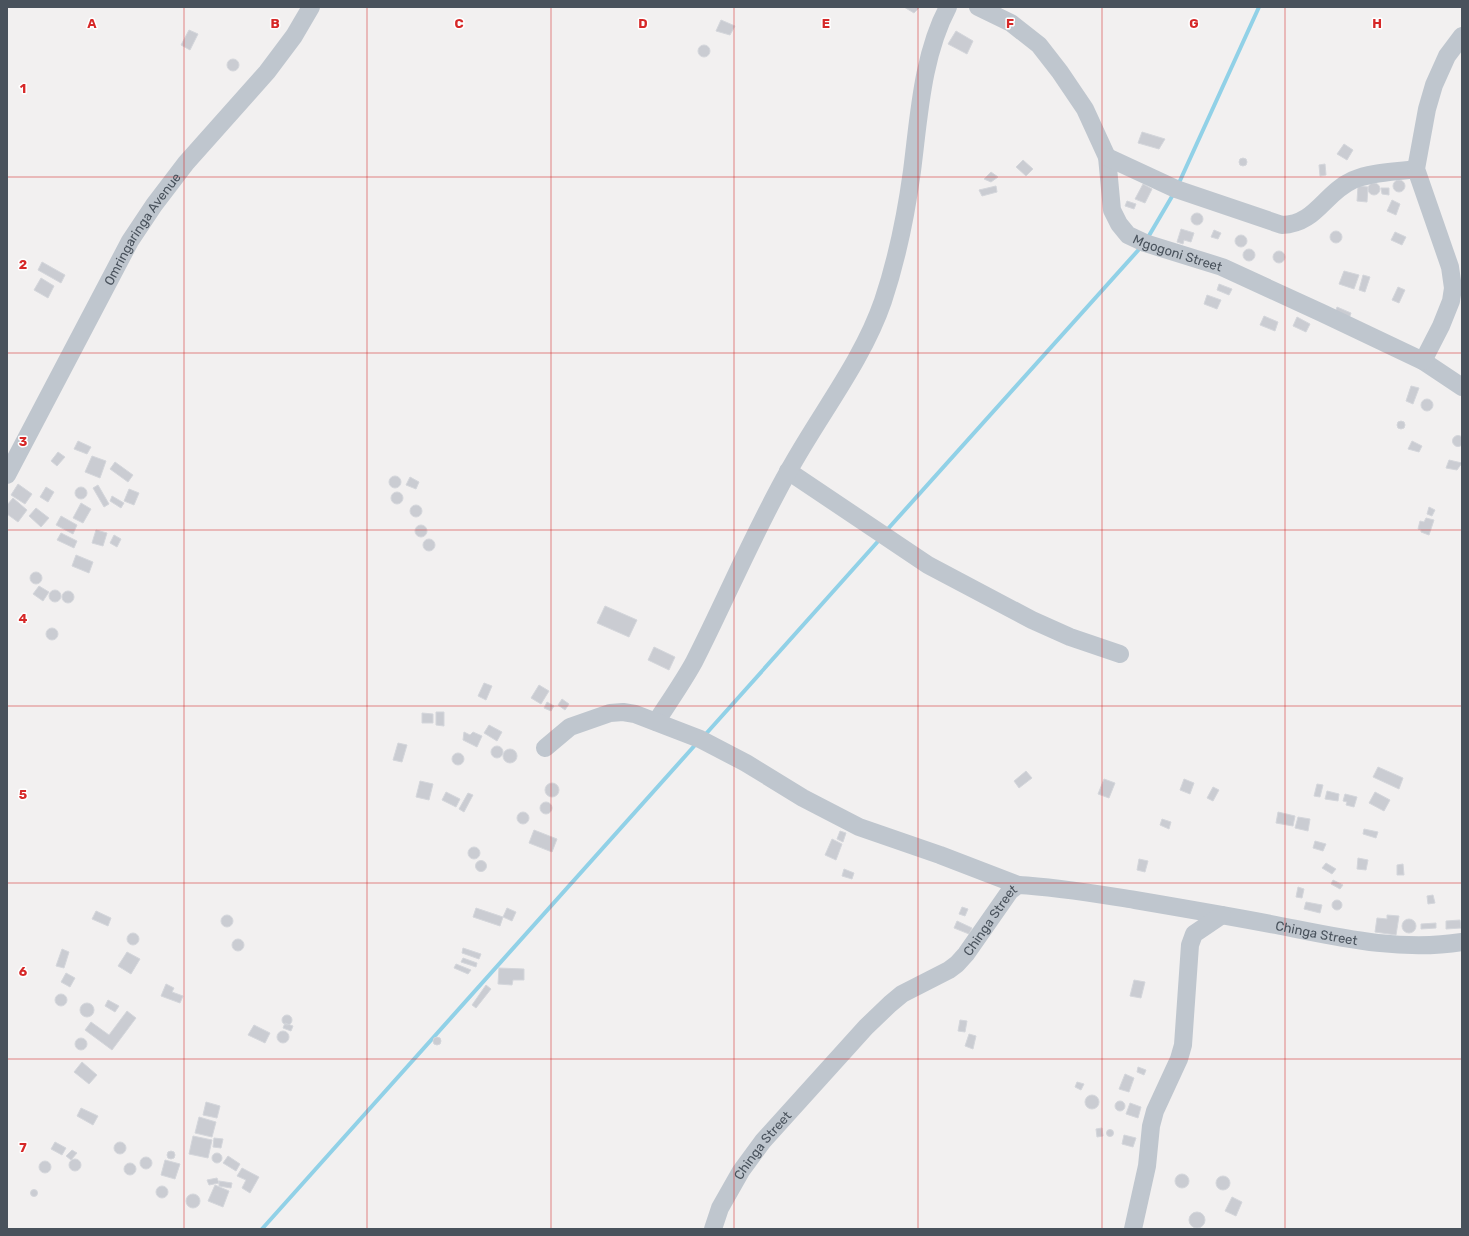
<svg xmlns="http://www.w3.org/2000/svg" width="1469" height="1236" font-family="Rubik,sans-serif">
<style>
.lines{fill:none;stroke-linecap:round;stroke-linejoin:round}
.stream{stroke:#91d1e7;stroke-width:4}
.building{fill:#caccd2;stroke:#d4d6db}
.minor{stroke:#bfc6ce;stroke-width:18}
.grid{fill:none;stroke:#d62828;stroke-width:1;stroke-opacity:0.55}
.labels{text-anchor:middle;dominant-baseline:central;stroke-width:3;stroke-linejoin:round;paint-order:stroke}
.street-label{font-size:13px;fill:#49525c;stroke:#fff}
.grid-label{font-size:13px;text-anchor:middle;font-weight:bold;fill:#d62828;stroke:#fff;stroke-width:3;stroke-linejoin:round;paint-order:stroke}
</style>
<rect width="100%" height="100%" fill="#f2f0f0"/>
<g class="lines">
<path class="stream" d="M1178,185L1259,7
M1147,239L1174,193
M886,531L1142,246
M704,736L881,538
M262,1229L696,744"/>
</g>
<path class="building" d="M904,7H920L914,13Z
M721,20L735,26L730,35L716,31Z
M189,30L198,34L190,50L181,45Z
M956,31L973,41L967,54L948,44Z
M698 51a6 6 0 1 1 12 0a6 6 0 1 1-12 0Z
M227 65a6 6 0 1 1 12 0a6 6 0 1 1-12 0Z
M1142,132L1165,139L1159,149L1138,143Z
M1344,144L1353,150L1347,160L1337,154Z
M1239 162a4 4 0 1 1 8 0a4 4 0 1 1-8 0Z
M1023,160L1033,169L1026,176L1016,167Z
M1325,164L1326,175L1320,176L1319,165Z
M991,172L998,177L991,182L984,179Z
M1393 186a6 6 0 1 1 12 0a6 6 0 1 1-12 0Z
M1368 189a6 6 0 1 1 12 0a6 6 0 1 1-12 0Z
M1143,184L1152,189L1145,203L1135,199Z
M996,186L997,192L982,196L979,190Z
M1358,186L1368,187L1367,202L1357,201Z
M1381,188H1389V195L1382,194Z
M1392,200L1400,204L1396,215L1387,211Z
M1127,201L1136,204L1134,209L1125,206Z
M1191 219a6 6 0 1 1 12 0a6 6 0 1 1-12 0Z
M1181,229L1194,233L1191,242L1184,240L1183,244L1177,242Z
M1214,230L1221,233L1218,239L1211,237Z
M1330 237a6 6 0 1 1 12 0a6 6 0 1 1-12 0Z
M1395,232L1406,237L1402,245L1391,240Z
M1235 241a6 6 0 1 1 12 0a6 6 0 1 1-12 0Z
M1243 255a6 6 0 1 1 12 0a6 6 0 1 1-12 0Z
M1273 257a6 6 0 1 1 12 0a6 6 0 1 1-12 0Z
M42,262L65,275L61,283L38,270Z
M1344,271L1359,275L1354,289L1339,284Z
M1363,275L1370,277L1365,292L1359,290Z
M41,278L54,286L48,298L34,290Z
M1219,284L1232,289L1229,295L1217,290Z
M1398,287L1405,290L1399,303L1392,300Z
M1207,295L1221,300L1217,309L1204,304Z
M1337,307L1351,313L1348,322L1334,316Z
M1264,316L1278,322L1275,331L1260,325Z
M1297,317L1310,324L1306,332L1293,326Z
M1411,386L1419,388L1413,404L1406,401Z
M1421 405a6 6 0 1 1 12 0a6 6 0 1 1-12 0Z
M1397 425a4 4 0 1 1 8 0a4 4 0 1 1-8 0Z
M1452.5 441a5.5 5.5 0 1 1 11 0a5.5 5.5 0 1 1-11 0Z
M78,441L91,447L87,454L74,449Z
M1412,441L1422,446L1419,452L1408,449Z
M58,452L65,457L57,466L51,461Z
M92,456L106,461L100,478L85,472Z
M1449,460L1462,463L1457,470L1446,468Z
M115,462L133,475L128,482L110,469Z
M389 482a6 6 0 1 1 12 0a6 6 0 1 1-12 0Z
M410,477L419,482L416,489L406,485Z
M18,484L32,494L25,504L11,495Z
M98,485L109,504L104,507L93,488Z
M46,487L54,492L48,502L40,497Z
M75 493a6 6 0 1 1 12 0a6 6 0 1 1-12 0Z
M129,489L139,493L134,505L124,501Z
M391 498a6 6 0 1 1 12 0a6 6 0 1 1-12 0Z
M112,496L124,503L121,508L110,501Z
M13,498L27,510L18,522L7,514V505Z
M81,503L91,509L83,523L73,518Z
M410 511a6 6 0 1 1 12 0a6 6 0 1 1-12 0Z
M1429,507L1435,510L1432,516L1427,514Z
M36,508L49,518L41,527L29,516Z
M61,516L77,525L73,534L56,525Z
M1426,518L1434,520L1429,535L1421,532V530L1418,529L1420,521L1424,522Z
M415 531a6 6 0 1 1 12 0a6 6 0 1 1-12 0Z
M96,530L107,533L103,546L92,543Z
M61,533L77,541L74,548L57,540Z
M114,535L121,539L117,547L110,543Z
M423 545a6 6 0 1 1 12 0a6 6 0 1 1-12 0Z
M76,555L93,562L89,573L72,566Z
M30 578a6 6 0 1 1 12 0a6 6 0 1 1-12 0Z
M39,586L49,592L43,601L33,594Z
M49 596a6 6 0 1 1 12 0a6 6 0 1 1-12 0Z
M62 597a6 6 0 1 1 12 0a6 6 0 1 1-12 0Z
M605,606L637,620L629,637L597,623Z
M46 634a6 6 0 1 1 12 0a6 6 0 1 1-12 0Z
M654,647L675,657L669,670L648,660Z
M484,683L492,686L486,700L478,696Z
M539,685L549,691L541,704L531,698Z
M562,699L569,704L565,710L558,705Z
M547,702L554,706L551,711L544,708Z
M436,712H444V726L436,725Z
M422,713L433,714V723H422Z
M489,725L502,732L497,741L484,733Z
M464,732L470,735L473,732L482,736L477,747L463,740Z
M398,743L407,745L402,762L393,760Z
M491 752a6 6 0 1 1 12 0a6 6 0 1 1-12 0Z
M503 756a7 7 0 1 1 14 0a7 7 0 1 1-14 0Z
M452 759a6 6 0 1 1 12 0a6 6 0 1 1-12 0Z
M1378,767L1403,778L1399,789L1373,777Z
M1026,771L1032,778L1019,788L1014,781Z
M1104,779L1115,783L1109,798L1098,794Z
M1184,779L1194,783L1190,794L1180,790Z
M420,781L433,784L429,800L416,797Z
M545 790a7 7 0 1 1 14 0a7 7 0 1 1-14 0Z
M1317,784L1323,785L1320,797L1314,796Z
M1213,787L1219,790L1213,801L1207,798Z
M1327,791L1339,794L1338,801L1325,799Z
M446,792L460,799L456,807L442,800Z
M1375,792L1390,800L1384,811L1369,803Z
M468,793L473,795L464,812L459,809Z
M1345,794L1357,797L1354,807L1346,805L1347,802L1343,801Z
M540 808a6 6 0 1 1 12 0a6 6 0 1 1-12 0Z
M1278,812L1295,816L1293,826L1276,823Z
M517 818a6 6 0 1 1 12 0a6 6 0 1 1-12 0Z
M1298,817L1310,819L1308,831L1295,828Z
M1162,819L1171,822L1169,829L1160,825Z
M1364,829L1378,832L1376,838L1363,834Z
M534,830L557,839L552,852L529,843Z
M840,831L846,833L843,842L837,839Z
M832,839L842,844L836,860L825,855Z
M1315,841L1326,844L1323,851L1313,848Z
M468 853a6 6 0 1 1 12 0a6 6 0 1 1-12 0Z
M1358,858L1368,860L1366,870L1357,869Z
M1139,859L1148,861L1145,872L1137,870Z
M475.5 866a5.5 5.5 0 1 1 11 0a5.5 5.5 0 1 1-11 0Z
M1326,863L1336,869L1332,874L1322,868Z
M1403,864L1404,875H1397V865Z
M844,869L854,873L852,879L842,876Z
M1333,880L1343,885L1340,889L1331,884Z
M1298,887L1304,889L1302,898L1296,897Z
M1433,895L1435,903L1428,904L1427,896Z
M1332 905a5 5 0 1 1 10 0a5 5 0 1 1-10 0Z
M1306,902L1322,905L1320,913L1304,909Z
M962,907L968,909L965,916L959,914Z
M476,908L503,917L500,926L473,917Z
M507,908L516,912L512,921L503,917Z
M96,911L111,918L108,926L92,919Z
M1387,915L1399,916L1396,935L1375,932L1377,918L1387,919Z
M221 921a6 6 0 1 1 12 0a6 6 0 1 1-12 0Z
M1402 926a7 7 0 1 1 14 0a7 7 0 1 1-14 0Z
M1460,920L1461,928L1446,929V921Z
M957,921L972,928L969,934L954,928Z
M1436,923V928L1421,929V924Z
M127 939a6 6 0 1 1 12 0a6 6 0 1 1-12 0Z
M232 945a6 6 0 1 1 12 0a6 6 0 1 1-12 0Z
M463,948L481,954L479,959L462,953Z
M62,949L69,952L64,968L56,966Z
M127,952L140,959L131,974L118,966Z
M463,958L477,963L476,967L461,962Z
M456,964L471,970L468,974L454,968Z
M499,968L524,969V980H513L512,985L498,984Z
M66,973L75,978L70,987L61,982Z
M1134,980L1145,982L1141,998L1130,996Z
M166,984L174,988L172,992L183,996L180,1003L161,996Z
M486,985L491,989L476,1008L472,1005Z
M55 1000a6 6 0 1 1 12 0a6 6 0 1 1-12 0Z
M108,1000L119,1006L115,1012L105,1006Z
M80 1010a7 7 0 1 1 14 0a7 7 0 1 1-14 0Z
M127,1011L136,1018L112,1050L85,1030L91,1022L109,1035Z
M282 1020a5 5 0 1 1 10 0a5 5 0 1 1-10 0Z
M960,1020L967,1021L965,1032L958,1031Z
M285,1023L293,1026L291,1031L283,1028Z
M254,1025L270,1033L265,1043L248,1035Z
M277 1037a6 6 0 1 1 12 0a6 6 0 1 1-12 0Z
M969,1034L976,1036L973,1049L965,1046Z
M433 1041a4 4 0 1 1 8 0a4 4 0 1 1-8 0Z
M75 1044a6 6 0 1 1 12 0a6 6 0 1 1-12 0Z
M82,1062L97,1075L89,1084L74,1072Z
M1138,1067L1146,1070L1144,1075L1137,1072Z
M1125,1074L1134,1078L1129,1092L1119,1089Z
M1077,1082L1084,1084L1081,1090L1075,1087Z
M1085 1102a7 7 0 1 1 14 0a7 7 0 1 1-14 0Z
M1115 1106a5 5 0 1 1 10 0a5 5 0 1 1-10 0Z
M206,1102L220,1106L217,1118L203,1115Z
M1130,1103L1141,1107L1138,1118L1126,1114Z
M81,1108L98,1116L93,1125L77,1116Z
M199,1117L216,1122L212,1137L195,1133Z
M1102,1128L1103,1136L1097,1137L1096,1129Z
M1106.5 1133a3.5 3.5 0 1 1 7 0a3.5 3.5 0 1 1-7 0Z
M1124,1135L1136,1138L1133,1147L1122,1144Z
M193,1136L212,1140L208,1158L189,1154Z
M214,1138L223,1139L221,1148L213,1147Z
M55,1142L66,1148L62,1155L51,1149Z
M114 1148a6 6 0 1 1 12 0a6 6 0 1 1-12 0Z
M72,1150L77,1153L71,1160L66,1156Z
M167 1155a4 4 0 1 1 8 0a4 4 0 1 1-8 0Z
M212 1158a5 5 0 1 1 10 0a5 5 0 1 1-10 0Z
M228,1156L240,1164L236,1171L223,1163Z
M140 1163a6 6 0 1 1 12 0a6 6 0 1 1-12 0Z
M69 1165a6 6 0 1 1 12 0a6 6 0 1 1-12 0Z
M165,1160L180,1164L175,1179L161,1175Z
M39 1167a6 6 0 1 1 12 0a6 6 0 1 1-12 0Z
M124 1169a6 6 0 1 1 12 0a6 6 0 1 1-12 0Z
M242,1168L259,1177L250,1193L242,1188L246,1180L237,1176Z
M1175 1181a7 7 0 1 1 14 0a7 7 0 1 1-14 0Z
M1216 1183a7 7 0 1 1 14 0a7 7 0 1 1-14 0Z
M217,1178L219,1183L209,1185L207,1180Z
M219,1181L232,1183L231,1188L219,1186Z
M215,1185L229,1191L223,1207L208,1201Z
M156 1192a6 6 0 1 1 12 0a6 6 0 1 1-12 0Z
M30.5 1193a3.5 3.5 0 1 1 7 0a3.5 3.5 0 1 1-7 0Z
M186 1201a7 7 0 1 1 14 0a7 7 0 1 1-14 0Z
M1232,1197L1242,1202L1236,1216L1225,1211Z
M1189 1220a8 8 0 1 1 16 0a8 8 0 1 1-16 0Z"/>
<g class="lines">
<g class="minor">
<path id="s1" d="M978,7L1011,23L1039,45L1060,72L1085,109L1107,157L1112,210L1119,224L1128,235L1145,243L1222,267L1322,313L1423,361L1462,387"/>
<path d="M1107,157L1176,189L1282,225C1316,224 1324,193 1353,180C1372,172 1395,172 1416,169"/>
<path d="M1423,361L1441,326L1451,301L1453,288L1450,267L1416,169L1427,109L1434,85L1447,56L1462,36"/>
<path d="M788,471L928,565L1032,620L1070,637L1120,654"/>
<path id="s2" d="M7,475L130,241L154,205L186,163L267,72L294,36L311,7"/>
<path d="M656,722C669,702 683,682 694,662C726,599 753,534 788,472C819,415 862,362 883,301C897,259 906,215 912,171C919,117 922,56 948,7"/>
<path d="M545,748L570,727L610,713L623,712L635,714L700,739L746,763L803,798L859,827L940,855L1018,885"/>
<path id="s3" d="M713,1229L720,1208L741,1171L763,1141L866,1027L890,1004L902,994L949,970L957,964L966,954L1010,891L1018,885C1058,887 1097,894 1135,900C1182,908 1229,916 1276,925C1337,937 1399,952 1462,942"/>
<path d="M1133,1229L1147,1166L1151,1126L1155,1111L1179,1059L1183,1045L1190,945L1194,934L1222,915"/>
</g>
</g>
<path class="grid" d="M184,7V1229M367,7V1229M551,7V1229M734,7V1229M918,7V1229M1102,7V1229M1285,7V1229M7,177H1462M7,353H1462M7,530H1462M7,706H1462M7,883H1462M7,1059H1462"/>
<g class="labels">
<g class="street-label">
<text stroke="none"><textPath href="#s2" startOffset="281">Omringaringa Avenue</textPath></text>
<text stroke="none"><textPath href="#s1" startOffset="340">Mgogoni Street</textPath></text>
<text stroke="none"><textPath href="#s3" startOffset="422">Chinga Street</textPath></text>
<text stroke="none"><textPath href="#s3" startOffset="770">Chinga Street</textPath></text>
<text stroke="none"><textPath href="#s3" startOffset="98">Chinga Street</textPath></text>
</g>
</g>
<g class="grid-label">
<text x="92" y="28">A</text>
<text x="275" y="28">B</text>
<text x="459" y="28">C</text>
<text x="643" y="28">D</text>
<text x="826" y="28">E</text>
<text x="1010" y="28">F</text>
<text x="1194" y="28">G</text>
<text x="1377" y="28">H</text>
<text x="23" y="93">1</text>
<text x="23" y="269">2</text>
<text x="23" y="446">3</text>
<text x="23" y="623">4</text>
<text x="23" y="799">5</text>
<text x="23" y="976">6</text>
<text x="23" y="1152">7</text>
</g>
<rect width="1469" height="1236" fill="none" stroke="#49525c" stroke-width="16"/>
</svg>
